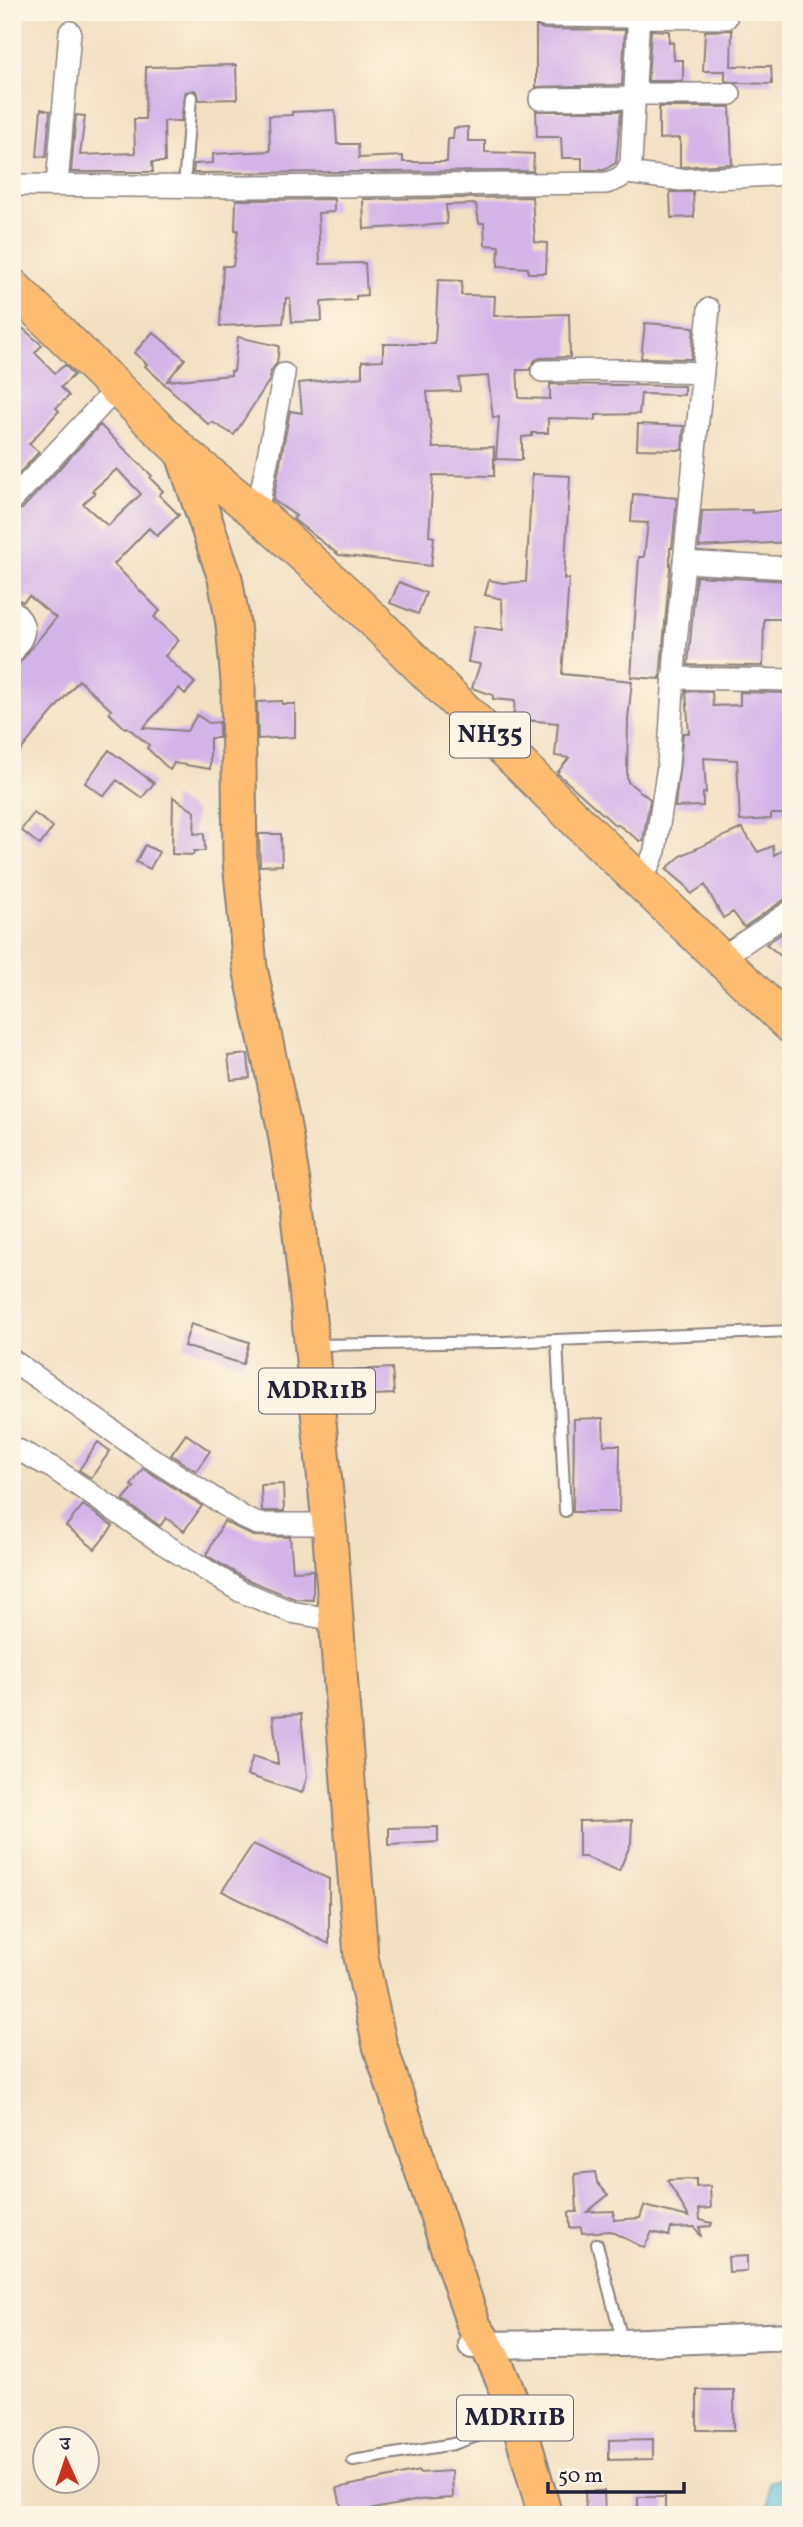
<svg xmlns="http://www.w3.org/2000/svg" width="803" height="2527" font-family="Vollkorn,'Noto Serif Devanagari',serif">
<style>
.water{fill:#5bc0d9;stroke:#3e718a;stroke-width:2}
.building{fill:#d2b4e8;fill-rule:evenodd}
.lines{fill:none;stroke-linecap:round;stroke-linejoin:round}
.service-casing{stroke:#8a817e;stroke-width:14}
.minor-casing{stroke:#8a817e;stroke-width:24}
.tertiary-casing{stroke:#8a817e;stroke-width:30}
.primary-casing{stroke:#8a817e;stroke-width:37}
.trunk-casing{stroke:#8a817e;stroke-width:38}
.service{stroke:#fff;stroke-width:10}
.minor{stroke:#fff;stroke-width:21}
.tertiary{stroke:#fff;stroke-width:26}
.primary{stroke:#fdbc6f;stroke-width:33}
.trunk{stroke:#fdbc6f;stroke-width:35}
.labels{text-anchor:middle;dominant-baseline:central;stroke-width:5;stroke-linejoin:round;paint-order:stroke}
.shield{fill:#fcf5e5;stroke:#63616e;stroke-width:2}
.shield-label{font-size:26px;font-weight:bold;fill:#22223b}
</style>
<rect width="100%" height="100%" fill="#fcf5e5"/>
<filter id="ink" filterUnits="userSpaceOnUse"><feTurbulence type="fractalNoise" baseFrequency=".0143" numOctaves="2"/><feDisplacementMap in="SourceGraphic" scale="14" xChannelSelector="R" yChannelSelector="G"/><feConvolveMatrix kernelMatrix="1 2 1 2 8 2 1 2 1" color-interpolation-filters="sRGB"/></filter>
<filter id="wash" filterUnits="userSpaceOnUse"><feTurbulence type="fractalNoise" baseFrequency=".00686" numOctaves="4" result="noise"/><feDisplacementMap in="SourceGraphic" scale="28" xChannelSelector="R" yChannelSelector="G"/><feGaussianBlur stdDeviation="1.57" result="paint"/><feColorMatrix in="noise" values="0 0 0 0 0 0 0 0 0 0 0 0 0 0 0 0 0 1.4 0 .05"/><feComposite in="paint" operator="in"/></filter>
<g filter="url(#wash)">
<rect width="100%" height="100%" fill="#f2e0c2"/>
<path class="water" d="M785,2400H791V2515H769V2482L785,2478Z"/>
<g id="blocks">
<path class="building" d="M536,26L544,29L625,30L622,85L536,87Z
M651,30L669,31V43L673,42L674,60H683V81H648Z
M732,30L731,66H771L772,84L738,83L725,81V71H703L705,31Z
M236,65L237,99L199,100L198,94L195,90L185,92L181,121H164L165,162H152L153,172H71L76,115L85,116L80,155L135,153L134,119H145L146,67Z
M659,107H730L732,164L680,167V138L659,139Z
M41,109L50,111L46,157L37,156Z
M335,110L337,144H358L359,158L403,156V162H447L448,139H453L454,128L468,127V141H485V152L534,154L533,171L193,173L194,164L213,163V154L270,151L269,116L292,115V112Z
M536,111H621L616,163L604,170H582V158H562L561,137H537Z
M670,192H693L694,217L671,218Z
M532,197L535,242L547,243L546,273H528V268L498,266L499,246L485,245L484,223H479L476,204L446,205L447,224L364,229L363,199Z
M334,199V212L318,213L320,264L365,263L367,295L356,296V300L321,302L322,321L292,322L290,298H286L283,323L220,326L223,266H233L238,230H235L236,200Z
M438,280L462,281L461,295L495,296L494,316L569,314L570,357L541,358L535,360L529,370H517L519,398L550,399V384L684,386V395L641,394L639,414L596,415V420L548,418V433H532V436L522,437V460L496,459L499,417L493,418L488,376L459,378L460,391L427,392L433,448L494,447V476L433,475L429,536L434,537L431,566L339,555L293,519L296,516L273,500L290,411L302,413L299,383L362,377V361L383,360V344H435Z
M12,319L42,345L35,353L55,373L65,365L74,375L61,387L69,396L56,408L59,411L29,444L39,452L12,481Z
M645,323L694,327L691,359L641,358Z
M153,332L185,359L167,381L231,375V371H234L238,337L279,346L277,363L271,371L269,381L234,435L212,422L209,425L145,366L147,364L134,353Z
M638,424L684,426L682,450L637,449Z
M100,425L152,476L150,478L163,491L159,495L179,515L157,536L149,528L114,564L160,611L154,617L179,640L165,656L195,683L185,694L179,688L143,728L187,731L197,715L209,723L219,722V738H210V769L174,763L170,770L147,748L149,745L127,727L125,728L109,713L111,710L79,680L12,761V672L56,618L29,596L23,602L12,597V513L22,509ZM117,469L141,494L108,526L83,504L95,493L92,491Z
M532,474L570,476L564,579H569L562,674L632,681L628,719L627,777L628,782L650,799L643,841H640L617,824L616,826L557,773L569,758L555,756L558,723L513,719L515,701L493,699V695L472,688L480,664L468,662L474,626L503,630L502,599L485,595L489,580L503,583L526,582Z
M633,494L677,498L672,548H670V568L660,679L631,677L639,557H644L648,523L631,522Z
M752,510V513L791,510V542L699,547L702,511Z
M696,576L790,581L789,619H764L763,666L688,665Z
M399,582L426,593L418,614L390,603Z
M686,691L712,692L713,706L740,705V692L791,693V814H771V819L740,821L737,760L704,758L706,793H703V806L675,807L683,733H689Z
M282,701V704H295V737L258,739L257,702Z
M109,750L154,783L142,798L117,780L104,796L85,783Z
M173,797L195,812L194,834L204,833L205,851H194L193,855L172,854Z
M34,813L53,827L40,845L21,830Z
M742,828L758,852L773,846L774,855L791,845V898L784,900L744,927L733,912L723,918L705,885L691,894L685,885L666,869L682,855Z
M259,834H281L282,865L260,866Z
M145,845L159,852L150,869L136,862Z
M787,930L791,935V964L766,944Z
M248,1054L250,1078L231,1080L228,1056Z
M191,1324L249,1342L243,1364L184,1346Z
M392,1368L394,1394L355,1396L354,1370Z
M603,1418L604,1445H620L619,1512H573L574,1419Z
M186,1434L210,1451L196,1471L171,1455Z
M98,1442L110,1451L91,1478L79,1470Z
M143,1468L202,1506L184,1531L166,1518L160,1526L123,1500L134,1487L131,1486Z
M283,1484L284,1511H262L261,1485Z
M83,1505L113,1526L95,1549L66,1526Z
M224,1521L253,1536L290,1537L293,1571L313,1570V1600L295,1599L246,1579L206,1555Z
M301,1714L307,1777L302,1793L247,1775L253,1756L278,1764L273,1716Z
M632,1820L631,1843L619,1871L586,1857H579V1821Z
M438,1827V1842L389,1845V1828Z
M253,1844L329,1879V1944L222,1891Z
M595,2172L597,2182L608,2195L587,2212L614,2211V2220L640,2218L644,2206L689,2217L667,2180L696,2179V2187L710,2186L711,2208L699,2209L700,2220L712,2223L711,2226L700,2227L701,2237L695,2227L671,2228L669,2236L652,2232L644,2248L611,2231L582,2233L581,2227L570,2228L569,2212H577L575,2174Z
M747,2256V2271L729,2272L728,2257Z
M697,2390H734V2430H697Z
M653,2439V2459L609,2460V2440Z
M419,2471V2473L452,2471L453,2498L419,2500L343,2515L337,2488Z
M585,2491H604L605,2515H586Z
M638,2497H665V2515H638Z"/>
</g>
</g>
<g filter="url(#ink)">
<use href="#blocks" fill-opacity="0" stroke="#8a817e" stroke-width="2"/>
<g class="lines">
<defs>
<path id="service" d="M184,187L191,97
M557,1340L565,1511
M315,1345L502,1342L791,1331
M597,2244L623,2343
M353,2461L453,2444L498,2429"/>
<path id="minor" d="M544,16L726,18
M635,94H730
M540,99L635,98
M627,173L681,180L791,174
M12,185L246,187L606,183C620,179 626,176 631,162L639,12
M57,185L70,32
M542,371L613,370L703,373
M12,500L117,388
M257,513L284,374
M684,562L791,568
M12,610C30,626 25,636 12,653
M673,678L791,680
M642,882L655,851L668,766L676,643L709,309
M721,958L791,911
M12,1360L148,1456L246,1519L258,1524H329
M12,1447L53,1468L159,1541L240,1591L291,1612L336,1620"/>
<path id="tertiary" d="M472,2345L623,2343L791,2336"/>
<path id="primary" d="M182,452L225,578L233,624L238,682L240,862L244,902L250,968L284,1127L297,1207L305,1279L329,1524L361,1957L380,2046L474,2326C511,2378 527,2454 545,2515"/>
<path id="trunk" d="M12,286L182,452L257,513L351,598L574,818L791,1026"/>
</defs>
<use href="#service" class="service-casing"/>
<use href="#minor" class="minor-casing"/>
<use href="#tertiary" class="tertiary-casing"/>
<use href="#primary" class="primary-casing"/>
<use href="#trunk" class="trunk-casing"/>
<use href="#service" class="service"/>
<use href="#minor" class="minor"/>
<use href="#tertiary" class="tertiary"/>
<use href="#primary" class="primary"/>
<use href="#trunk" class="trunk"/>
</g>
</g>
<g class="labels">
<g class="shield">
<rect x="450" y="712.5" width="80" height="45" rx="5"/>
<rect x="259" y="1368.5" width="116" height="45" rx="5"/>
<rect x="457" y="2395.5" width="116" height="45" rx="5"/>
</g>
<g class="shield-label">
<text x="490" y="735">NH35</text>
<text x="317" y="1391">MDR11B</text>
<text x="515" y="2418">MDR11B</text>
</g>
</g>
<rect width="803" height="2527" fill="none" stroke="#fcf5e5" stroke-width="42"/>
<g transform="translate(66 2460) rotate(357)"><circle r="33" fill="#fcf5e5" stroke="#a5a1a1" stroke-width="2"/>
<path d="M0-5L12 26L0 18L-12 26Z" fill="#c8321e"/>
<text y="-10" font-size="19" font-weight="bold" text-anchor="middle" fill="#22223b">उ</text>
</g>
<path d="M548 2482v10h136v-10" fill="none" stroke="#22223b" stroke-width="3.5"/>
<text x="558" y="2482" font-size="21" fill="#22223b" stroke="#fcf5e5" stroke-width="5" paint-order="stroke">50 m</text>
</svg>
